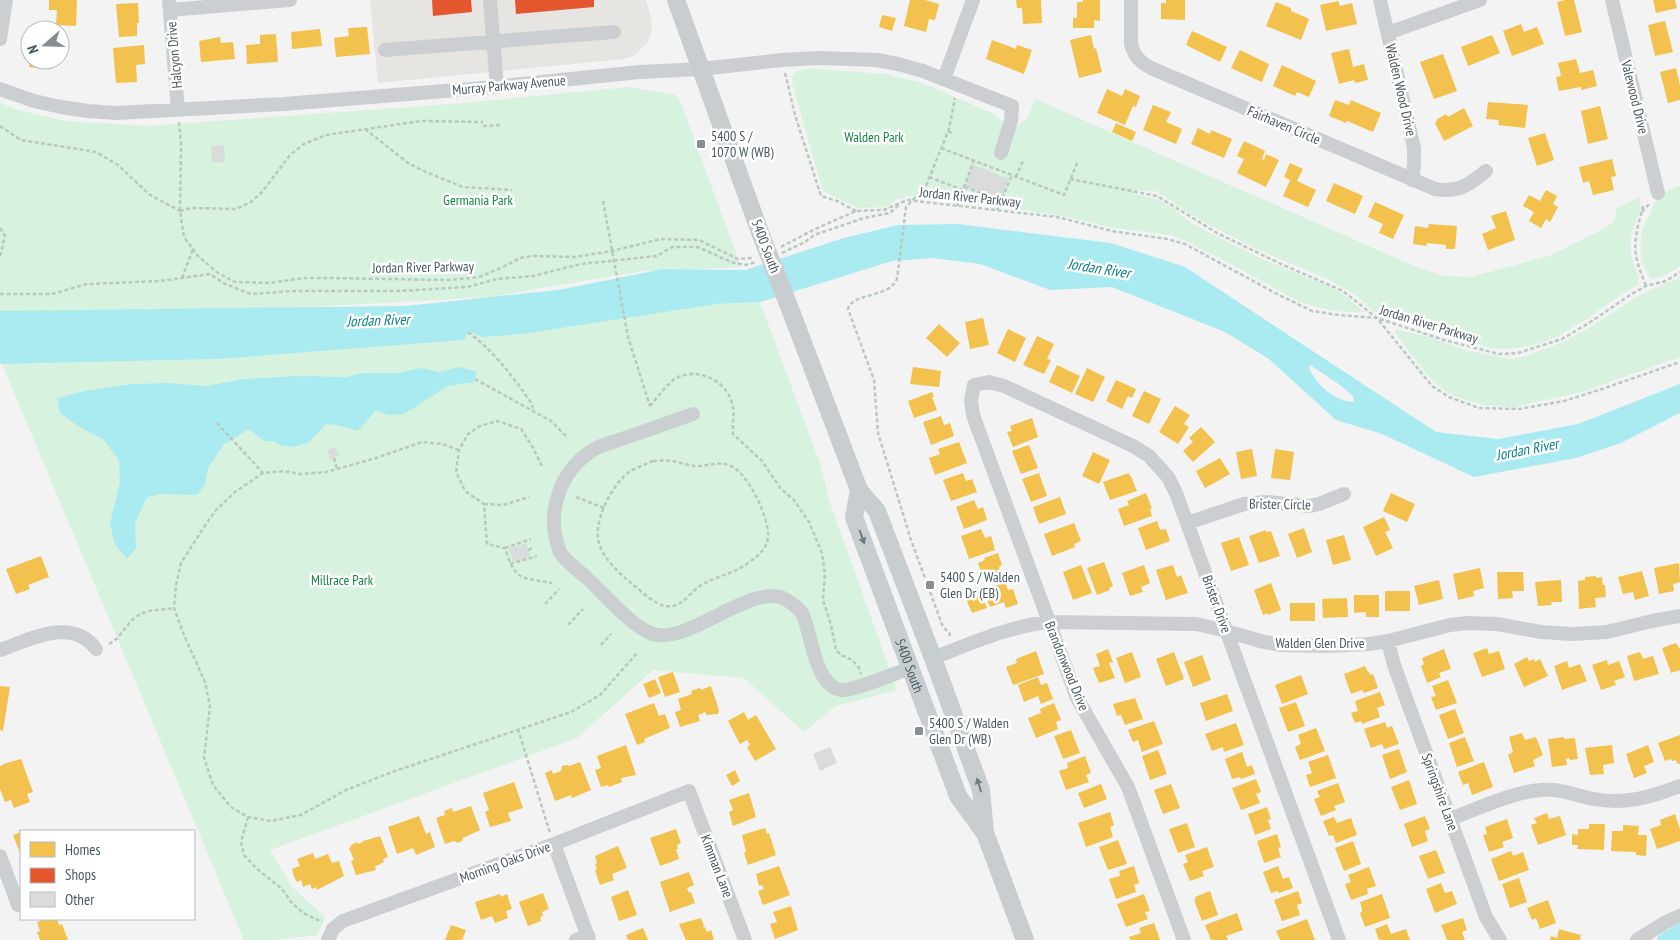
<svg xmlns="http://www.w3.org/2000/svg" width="1680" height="940" font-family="'PT Sans Narrow',sans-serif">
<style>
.commercial{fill:#e6e5e1}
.green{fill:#d7f2de}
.water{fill:#aaebf1;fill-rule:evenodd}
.homes{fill:#f2c14e}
.shops{fill:#e4572e}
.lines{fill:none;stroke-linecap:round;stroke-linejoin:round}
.canal{stroke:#aaebf1;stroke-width:14}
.building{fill:#dadcdc}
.path{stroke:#bac8c2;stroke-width:2.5;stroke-dasharray:4 2.5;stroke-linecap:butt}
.minor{stroke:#cccfd1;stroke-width:14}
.major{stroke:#c8cdcf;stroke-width:18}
.major-bridge{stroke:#c8cdcf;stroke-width:18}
.oneway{fill:#6e7b81}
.poi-dot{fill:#848e93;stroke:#fff;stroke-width:2}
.labels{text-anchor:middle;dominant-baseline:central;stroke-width:5;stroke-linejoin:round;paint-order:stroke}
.street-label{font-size:14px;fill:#485860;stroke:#fff}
.poi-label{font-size:14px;fill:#485860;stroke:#fff;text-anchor:start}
.park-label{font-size:14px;fill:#148740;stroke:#fff}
.water-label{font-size:15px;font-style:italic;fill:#0a808c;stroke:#fff}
</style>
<rect width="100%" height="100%" fill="#f3f3f3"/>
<path class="commercial" d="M370,0H646L650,13L652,25L650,37L647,43L634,56L624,59L378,83Z"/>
<path class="green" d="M820,69L886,74L922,83L992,113L1003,122L1017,127L1023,121L1027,120L1035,99L1396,258L1422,269L1444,276L1471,277L1549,256L1602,230L1611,224L1615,218L1616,209L1639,197C1644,213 1632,224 1631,239C1628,259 1638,267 1639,284C1587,314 1556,354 1490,348L1374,312L1358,297L1347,290L1328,279L1258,250L1202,221L1179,207L1163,195L1156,191L1135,190L1134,194L1152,198L1164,202L1192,223L1225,241L1269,262L1326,285L1343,294L1364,312C1340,313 1318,309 1296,300L1229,263L1188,242L1169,235L1114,228L1062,216L1002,207L930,200L911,196L897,199L887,207L858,208L831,195L824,191L821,185L792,83C791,66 809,69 820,69Z
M629,87L676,95L680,100L741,267L642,271L491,297L191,313L0,312V103L22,111L65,121L148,126L465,103Z
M1680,185V266L1661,277L1651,279C1640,265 1638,246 1643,229C1646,220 1652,213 1654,203L1668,191Z
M1680,277V357L1578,393L1514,407L1489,406L1468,401L1448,393L1433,382L1394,332L1397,330L1425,336L1469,351L1510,359L1526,356L1563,342L1599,322L1638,296Z
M760,302L821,466L829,500L897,690L836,706L804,732L744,678L653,670L577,738L270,850L292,887L325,917L317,935L276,940H244L2,364L219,359L464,340L469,331L717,304Z"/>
<path class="water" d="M959,224L1111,243L1185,267L1436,432L1498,439L1578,424L1680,384V413L1621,443L1576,458L1474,477L1382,434L1336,420L1269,359L1225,332L1112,287L1050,290L980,264L932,258L892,261L760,302L717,304L522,334L482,337L469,331L464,340L219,359L0,364V311L405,306L558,290L663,269L745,270L844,238L898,225ZM1310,365L1340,385L1353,396L1354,402C1335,402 1317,385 1309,368Z
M460,367L477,372L474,382L448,386L404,414L388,415L376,410L358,431C347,428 337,424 326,424L308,443L293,447L280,445L274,441H264L249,429L224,444L208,468L205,484L197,495L162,494L147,497L135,523L136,548L127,559L115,544L110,524L120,482L119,460L103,439L79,427L60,413L57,398L85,391L132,384L170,383L206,386L245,379L296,376L347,377L362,373H398L421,368L439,372Z"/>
<path class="homes" d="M49,0H77L76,26L56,25L57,10H49Z
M910,0H925L939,4L935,20L929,19L926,32L904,26Z
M1016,0H1041L1042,23L1023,24L1022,8H1017Z
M1083,0H1100V21L1094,20V28H1073V18H1077V2H1083Z
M1166,0H1185V20L1161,19V3H1166Z
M1565,0H1574L1582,32L1565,36L1557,2Z
M1653,0H1675L1677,8L1656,13Z
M1338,1L1340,6L1352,3L1357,24L1326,31L1320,5Z
M1276,2L1291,8V11L1309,19L1301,40L1266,26Z
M138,3L139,23H137V36L119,37L116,4Z
M882,15L896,18L892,31L879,27Z
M1665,21L1673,52L1655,56L1648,25Z
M1521,24L1524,32L1537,27L1544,44L1512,56L1503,31Z
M367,27L370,54L336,57L334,38L349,36L348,28Z
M320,29L322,46L292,49L291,32Z
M1192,31L1227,47L1220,62L1186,45Z
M276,34L278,62L247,64L246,45L260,44V35Z
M1091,35L1094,49L1096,48L1102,72L1079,78L1070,40Z
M1492,35L1500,53L1468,66L1461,47Z
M220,37L221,43L233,42L235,59L201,62L199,41Z
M992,40L1016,49L1017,45L1032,50L1024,74L986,59Z
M144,45L145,64L136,65L137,82L116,83L113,48Z
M1349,49L1353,67L1364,64L1368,80L1355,83L1354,80L1339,84L1331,53Z
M1240,50L1269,64L1262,82L1231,68Z
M1443,54L1457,91L1434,99L1420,62Z
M1576,59L1580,73L1593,70L1597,86L1581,90V87L1559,91L1556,77L1561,76L1558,63Z
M30,60H47L46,69L29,67Z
M1282,65L1316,81L1309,97L1297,92L1295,96L1273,86Z
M1676,68L1680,85V100L1668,103L1660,72Z
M1107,89L1122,96L1125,89L1140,96L1136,107L1133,106L1125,125L1097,113Z
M1335,100L1349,105L1351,100L1381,113L1373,132L1347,121L1346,123L1329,116Z
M1488,102L1528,105L1525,128L1498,125L1499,120L1486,119Z
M1153,105L1171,112L1166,122L1182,129L1176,144L1143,130Z
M1600,106L1608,139L1588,144L1581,111Z
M1464,108L1473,126L1444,141L1435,123L1437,122L1436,120L1446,114L1448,117Z
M1116,123L1136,132L1132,141L1112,132Z
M1198,128L1210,134L1211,130L1232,139L1224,158L1191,144Z
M1545,133L1554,160L1537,166L1528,138Z
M1244,141L1265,151L1262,159L1264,160L1266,154L1279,160L1266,187L1237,173L1244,159L1237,156Z
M1612,159L1616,176L1611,177L1614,190L1593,195L1589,181L1583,183L1579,167Z
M1290,163L1303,169L1297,181L1316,190L1308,207L1283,196L1290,180L1284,177Z
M1334,183L1363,196L1355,214L1326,201Z
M1546,190L1557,196L1553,204L1558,207L1550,222L1546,219L1541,228L1529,221L1534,212L1523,206L1529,195L1540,201Z
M1375,202L1404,215L1393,239L1379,233L1383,224L1368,217Z
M1506,211L1515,240L1488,250L1482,234L1496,228L1491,216Z
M1429,224L1457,226L1455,249H1446V245L1427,243L1426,246L1413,244L1415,226L1428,228Z
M983,318L989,345L970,349L965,322Z
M939,324L960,343L947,357L926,338Z
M1008,329L1026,338L1015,362L997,353Z
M1037,336L1054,344L1047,359L1051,360L1044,374L1023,365Z
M1057,365L1080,376L1072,393L1049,382Z
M913,367L941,371L939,387L910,384Z
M1087,368L1105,377L1093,402L1075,394Z
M1116,380L1136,389L1132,398L1128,396L1122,409L1106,401Z
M1144,391L1161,399L1149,424L1132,416Z
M932,392L934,397H932L937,410L914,418L908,401Z
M1175,406L1190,415L1184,424L1189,427L1178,444L1159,432Z
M941,416L944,425L950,423L954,436L931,445L923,422Z
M1032,418L1038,437L1013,447L1007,432L1012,431L1010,426Z
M1201,427L1215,442L1193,462L1183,451L1193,442L1189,438Z
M959,442L967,463L935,475L929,458L940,454L938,449Z
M1029,445L1038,468L1021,474L1012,451Z
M1252,449L1257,476L1241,479L1236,452Z
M1275,449L1294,452L1290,480L1271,478Z
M1093,452L1110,460L1099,484L1082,476Z
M1220,458L1230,474L1205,488L1196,471Z
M963,473L966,481L972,479L977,492L951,501L943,480Z
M1039,473L1047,496L1031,502L1022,479Z
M1129,473L1130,476H1131L1137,491L1110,500L1103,482Z
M1146,493L1152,508L1150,509L1152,516L1124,526L1118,509L1129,505L1127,501Z
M1391,493L1415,504L1407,522L1383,511Z
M1060,497L1066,514L1039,524L1033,507Z
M974,500L978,509L983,507L987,520L964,529L956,507Z
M1384,517L1390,530L1385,532L1393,548L1376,556L1363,527Z
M1157,521L1160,530L1166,529L1170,541L1146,550L1138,528Z
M1074,523L1081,541L1074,544L1075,547L1052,556L1044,534Z
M1304,528L1312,552L1297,558L1288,534Z
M981,529L985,538L991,536L995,550L969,559L961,536Z
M1266,530V532L1271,531L1280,556L1259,563L1249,536Z
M1344,535L1351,560L1333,565L1326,540Z
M1239,537L1249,565L1231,571L1221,543Z
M998,553L1002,565L999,567L1002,577L985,583L978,563L985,560L984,558Z
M41,556L49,577L28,585L30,589L16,594L6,569Z
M1104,562L1113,586L1109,588L1110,590L1097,595L1087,568Z
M1679,563L1680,582L1673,584L1674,591L1659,594L1654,568Z
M1081,565L1092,593L1073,600L1063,572Z
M1144,565L1150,583L1141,587L1143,592L1130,596L1122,573Z
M1173,565L1177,577L1181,575L1188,593L1166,600L1156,570Z
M1480,568L1484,588L1473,591L1474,596L1458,600L1453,574Z
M1642,571L1649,596L1635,600L1633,592L1623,594L1618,577Z
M1497,572H1523L1524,591H1512L1513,598L1498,599Z
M1596,576V578L1602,577L1603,585H1605L1606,597L1595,598L1596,607L1579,609L1578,581L1585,580V577Z
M1439,580L1443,599L1419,605L1414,586Z
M1561,580L1562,602H1551L1552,605L1538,606L1535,582Z
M1005,582L1008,590L1013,589L1018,604L1006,608L1004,602L990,607L983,590Z
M1271,583L1281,610L1268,615L1267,613L1263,615L1254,590Z
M1385,591H1410V611H1385Z
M981,593L987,608L972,613L966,599Z
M1354,595H1379V617H1366V612L1354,613Z
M1347,598L1348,617L1323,618L1322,599Z
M1290,603H1315V621H1290Z
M1676,643L1680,649V670L1671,673L1662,648Z
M1487,648L1489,654L1499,651L1505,669L1482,677L1473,653Z
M1108,649L1113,662L1109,663L1115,678L1099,683L1093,668L1100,666L1096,654Z
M1444,649L1451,669L1439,673L1441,677L1427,683L1421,666L1424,664L1422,658Z
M1036,651L1044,674L1013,685L1006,667L1017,663L1016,659Z
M1132,652L1141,677L1125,683L1116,658Z
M1174,652L1184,679L1166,686L1156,659Z
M1640,652L1643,659L1653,656L1659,674L1634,681L1627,656Z
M1202,655L1211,680L1193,687L1184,662Z
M1527,657L1529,661L1534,659L1535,662L1540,659L1548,676L1524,687L1514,664Z
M1607,660L1608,665L1619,661L1625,677L1614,681L1616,685L1601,690L1592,665Z
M1567,661L1569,668L1580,664L1587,681L1562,690L1554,666Z
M1365,666L1368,672H1369L1370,675L1373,674L1378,688L1364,693L1362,690L1351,694L1344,674Z
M673,672L680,692L665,697L658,677Z
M1301,675L1308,694L1282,704L1275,685Z
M1038,677L1041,685L1047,683L1053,699L1041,704L1038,696L1024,702L1018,685Z
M655,679L661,693L649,698L643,684Z
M1448,680L1457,703L1436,710L1431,697L1436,696L1432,686Z
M0,686L10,687L3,731L0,730Z
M711,686L719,710L718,714L706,715V712L698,715L700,721L680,727L675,712L681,710L678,699L692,694L691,691L700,688L701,690Z
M1380,692L1385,705L1377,708L1380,717L1362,724L1361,721L1355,723L1351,713L1358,711L1355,701Z
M1227,694L1233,711L1206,721L1200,703Z
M1135,698L1143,719L1125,725L1121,715L1117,716L1113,704Z
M1296,702L1305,726L1288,732L1279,708Z
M654,703L659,716L665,714L670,728L644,739L645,742L637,745L625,714Z
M1054,703L1061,720L1056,722L1058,729L1036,738L1028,718L1041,713L1040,709Z
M1455,709L1464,733L1448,739L1439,715Z
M744,712L748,720L756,715L776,749L755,761L747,747L750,745L747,740L740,744L728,721Z
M1154,721L1163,744L1142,752L1138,740L1133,742L1128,730Z
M1385,722L1387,728L1392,726L1399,744L1384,749L1382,744L1371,748L1364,729Z
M1236,723L1244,745L1224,752L1223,747L1212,751L1205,734Z
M1316,728L1325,751L1300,760L1295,747L1301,744L1298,735Z
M1071,730L1080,753L1063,759L1054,736Z
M1522,733L1525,740L1536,737L1543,755L1533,760L1535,766L1514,773L1508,755L1513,752L1509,737Z
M1680,735V764H1678L1676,760L1672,761L1671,759L1665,761L1658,743Z
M1465,737L1474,761L1457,767L1449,743Z
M1564,737V739L1575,738L1578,759L1570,760L1569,758L1566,759L1567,765L1552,767L1548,739Z
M626,745L636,775L621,778L622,782L609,787L608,785L601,787L595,770L601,768L597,756Z
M1612,745L1614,763L1603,765L1604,774L1590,775L1585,748Z
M1648,745L1654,762L1644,766L1647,773L1634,778L1626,754Z
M1399,749L1407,772L1390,779L1382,755Z
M1158,750L1167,774L1150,780L1142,756Z
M1242,752L1247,767L1252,765L1255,774L1241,779L1240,777L1232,779L1225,759Z
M1328,755L1336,778L1310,787L1306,775L1312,773L1308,762Z
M1085,756L1091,773L1086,775L1089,782L1066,790L1059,771L1068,768L1067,763Z
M21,759L33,792L27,794L30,802L14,808L11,800L5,802L0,789V766L3,765V764Z
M580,762L591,790L572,798L571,795L555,801L545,773L552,770L553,774L561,771L562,766L567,765L569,766Z
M1484,762L1493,787L1472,795L1468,783L1463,785L1458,772Z
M735,770L740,781L732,786L726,775Z
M1256,779L1261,792L1256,794L1260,803L1241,810L1232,788Z
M1409,780L1417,804L1400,810L1391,787Z
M514,782L523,808L508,813L511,821L490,827L485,812L489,810L483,793Z
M1338,783L1345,802L1334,806L1336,810L1321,816L1314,799L1320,797L1317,791Z
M1101,784L1107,799L1084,808L1078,793Z
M1171,784L1180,808L1163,814L1154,790Z
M749,793L756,817L733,826L729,812L733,810L729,800Z
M471,806L480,830L463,838L462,841L458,843L454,841L445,844L436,818L445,815L444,811L452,808L453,812Z
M1267,807L1271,819L1268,820L1271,829L1255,835L1248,814Z
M1110,812L1114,825L1110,827L1113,837L1086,847L1078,823Z
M1547,813L1549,819L1560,816L1566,835L1538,845L1531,825L1537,823L1534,818Z
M1675,814L1680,829V841L1657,849L1650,829L1661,825L1660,820Z
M419,816L426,834L430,832L435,847L416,855L413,848L397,854L388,827Z
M1425,816L1430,829L1425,831L1428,841L1412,847L1404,824Z
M1334,817L1337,823L1351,818L1357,835L1336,843L1333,835L1329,836L1323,821Z
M1507,819L1513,838L1502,842L1504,847L1489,852L1483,835L1487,834L1485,827Z
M1187,823L1195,847L1178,853L1169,829Z
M1589,824H1605L1604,850L1577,849L1578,845H1572V834L1578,835V829H1589Z
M1623,825L1639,826L1638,835H1647L1646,856L1636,855V852L1611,851L1612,831H1623Z
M765,828L767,834L769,833L776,855L748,865L744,853L746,852L742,835Z
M676,829L681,843L677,845L678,849H676L679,859L660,866L650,838Z
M21,832V856L13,835Z
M1277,834L1281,847L1278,848L1281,857L1264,863L1257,841Z
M380,836L388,857L383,859L384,862L381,863V864L375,866L376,870L356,875L351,861L354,860L349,848L351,847V845L357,842L358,844L363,842V841Z
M1118,840L1127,864L1108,870L1099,847Z
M1353,841L1361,864L1344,871L1335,848Z
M618,846L627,868L612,874L614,880L600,885L595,870H597L595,864L597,863L595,856Z
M1207,847L1214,867L1202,871L1204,876L1190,881L1183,864L1188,862L1185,855Z
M1436,850L1445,873L1428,879L1419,856Z
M1511,851L1513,856L1523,852L1529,870L1499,881L1491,859Z
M313,853L315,859L328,854L332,863L339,861L344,876L317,890L316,887L312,889L310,884L303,887L301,880L297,882L294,877L292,869L300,866L297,859Z
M779,866L790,895L763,905L758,891L764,889L762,885L759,886L756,874Z
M1134,866L1139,883L1134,885L1136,892L1116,899L1109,879L1120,876L1119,871Z
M1278,866L1283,879L1289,877L1293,888L1279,893L1278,891L1271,893L1263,872Z
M1369,867L1376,886L1367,889L1368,894L1351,900L1345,884L1351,882L1348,875Z
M689,872L694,885L687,888L689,893L691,892L695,903L670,912L660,882Z
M1519,878L1527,902L1510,908L1502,884Z
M1441,883L1445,893L1452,891L1457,904L1435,913L1426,889Z
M628,890L637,915L619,921L611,897Z
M1210,891L1218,915L1202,921L1194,900L1196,899L1195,897Z
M1298,891L1302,903L1297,905L1300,915L1282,921L1274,900Z
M543,893L549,909L542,912L543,916L540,917L541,921L528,926L519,902Z
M500,894L501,897L507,894L512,909L506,911L508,918L495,923L492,916L481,920L475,902Z
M1144,894L1150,911L1145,912L1148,919L1126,927L1117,904Z
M1382,894L1390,918L1365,927L1360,913L1362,912V909L1360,902Z
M1548,900L1556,923L1540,929L1536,918L1532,920L1527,908Z
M791,906L798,930L775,939L770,924L777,922L773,912Z
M1237,913L1243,930L1226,936L1228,940H1211L1205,925Z
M701,918L704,926L703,928L705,927L707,932L711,930L714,940H686L679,924Z
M1463,918L1467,930L1462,932L1465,940H1447L1441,925Z
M45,919H57L59,925L62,924L68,940H40L37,932L40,931L37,922Z
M1307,919L1315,940H1280L1276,931Z
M1154,923L1160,940H1130L1129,937L1141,933L1139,928Z
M1387,924L1391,934L1406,929L1410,940H1379L1375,929Z
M451,925L466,930L462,940H445Z
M643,928L648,940H628L626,935Z
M1559,929L1581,935L1580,940H1550L1551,936L1557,938Z"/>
<path class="shops" d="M432,0H471L472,12L433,16Z
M515,0H594V7L516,14Z"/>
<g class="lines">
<path class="canal" d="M1664,940L1680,931"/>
</g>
<path class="building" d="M224,145L225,162L212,163L211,146Z
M973,165L1009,179L1001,200L965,186Z
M335,447L339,456L330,459L327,450Z
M526,543L530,556L513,562L509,549Z
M830,747L837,763L820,771L813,754Z"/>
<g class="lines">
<path class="path" d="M785,73L795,115L821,196L837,201L856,211
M179,122L181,144L180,211L184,237L198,256L218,273L235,282L270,283L303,278H328L449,280L479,277L501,268L520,258L532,256L575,257L612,251L661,239L699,240L738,259L753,258
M0,126L21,140L96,152L118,165L150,195L180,211
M483,126L501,125
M365,129L408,163L426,172L463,187L512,190
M948,131L954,134
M941,148L1064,195L1078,161
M929,177L963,190
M1016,177L1023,161
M1070,179L1157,196L1217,233L1281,264L1343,291L1377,318L1432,386L1449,397L1479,408L1519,409L1564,401L1602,389L1680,362
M965,187L1001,201
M603,201L628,337L650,406
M957,206L974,160
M1643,206C1639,223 1632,242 1637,260C1639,269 1643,278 1646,286
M997,210L1012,175
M180,211L191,208L236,209L251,202L263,191L290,155L304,144L326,135L421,121L483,122
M1642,212L1650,203
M0,228L5,236L0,256
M781,247L815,229L856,211L884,210L907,200L1057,217L1112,231L1167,239L1185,244L1279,295L1312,311L1339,315L1377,318L1444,340L1499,354L1518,353L1562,339L1589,323L1630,295L1646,286L1666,281L1680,272
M782,253L805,242L814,235L864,218L890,213L900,204
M182,278L193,249
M0,294H52L87,284L160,281L210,274L225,284L251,294L294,291H398L467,287L497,279L533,276L581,264L657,256L672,247H698L731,262L746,265L756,262
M468,332C495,352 513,377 532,404L533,410
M475,379L551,421L568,438
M650,406C657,398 663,389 671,382C690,365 723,377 731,400C736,412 732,422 733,434L762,461L781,489L794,500L809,522L822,553L825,575L823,600L831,625L836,650L841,655L852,660L859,668L861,674
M217,423L263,473
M459,450L442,444L422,442L376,458L326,472L301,474L283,471L263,473L235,492L216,510L206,524L181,563L176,585L174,608L184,635L205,682L210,706L204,758L213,785L231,807L248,817L271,821L301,815L346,790L395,771L571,712L600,695L637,653
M334,458L337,469
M653,461C659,461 666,460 672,461C679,462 687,465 694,466C707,467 718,460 731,466C748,473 770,519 768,538C766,550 758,556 748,563C734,574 715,576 700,586C689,593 681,609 666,606C655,605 640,590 631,583C618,572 601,557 598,539C595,517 614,481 632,470C639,467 646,464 653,461Z
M542,466L532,446L521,429L497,421L480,426L468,434L459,450L456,472L465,491L484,504L487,544L505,548C516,582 520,577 552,583
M576,497L604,508
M484,504L503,505L529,497
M505,548L531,539
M528,550L533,548
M510,564L537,556
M545,604L559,589
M568,625L583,609
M949,636L950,634L943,627L911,540L878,433L874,380L848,309C853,292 888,299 897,279L906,207L926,186L949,129L955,98
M109,644C122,638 127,620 141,614C150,609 164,610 174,608
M601,645L611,634
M518,729L550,833
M248,817L241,842L244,855L257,869L282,889L291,902L303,913L322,922"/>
<path class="minor" d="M490,0L497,87
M1131,0V44C1134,56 1140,62 1151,68L1435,189C1458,193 1469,185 1486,171
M1380,0L1414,148V165L1412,180
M1612,0L1658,193
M169,1L178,110
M170,10L290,0
M1388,33L1480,0
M0,39L6,0
M385,50L614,32
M944,79L973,0
M0,89L34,101L61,107L88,111L116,113L284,104L482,88L640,72L701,69L782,60L819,58L877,60L898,64L923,71L1012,106L1011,121L1001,153
M693,414C670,422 648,430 625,438C615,442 602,444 593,450C559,471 545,515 560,552C564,560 580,572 587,578C604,594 632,627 653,634C689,645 751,582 785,599C789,601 799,609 802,613C812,633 814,687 842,690C854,691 896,673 910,668
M1187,523L1244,504L1266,502L1310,506L1319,504L1344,494
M1388,641L1394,665L1486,917L1500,940
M0,650C30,640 72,616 96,649
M933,658C970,644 1009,626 1049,622L1196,624L1227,631L1260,641L1281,645L1326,646L1369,644L1388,641L1450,625L1467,623L1497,624L1541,632L1572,634L1607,632L1652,621L1680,616
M1450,819C1478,809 1512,792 1541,790C1560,788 1576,796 1594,799C1625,805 1651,797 1680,786
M554,844L589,940
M0,856L18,905
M328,940L333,929L343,921L554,844L689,791L745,940
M576,940L588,935
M1184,940L1128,787L1077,698L973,415L971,400L974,385L989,382L1004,386L1133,446L1149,456L1168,477L1176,493L1187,523L1339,940
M1637,940L1666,922L1680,916"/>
<g class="major">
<path d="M676,0L761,235"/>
<path d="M792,314L859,490L877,511L933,658L981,790L985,833L1025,940"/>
<path id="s1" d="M859,490L854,517L958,796L984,832"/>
</g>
<path class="major-bridge" d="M761,235L792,314"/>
</g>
<defs><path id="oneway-solid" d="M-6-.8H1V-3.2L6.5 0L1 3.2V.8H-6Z" transform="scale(1.25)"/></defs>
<g class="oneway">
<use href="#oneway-solid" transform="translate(862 537) rotate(70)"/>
<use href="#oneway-solid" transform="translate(979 785) rotate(-107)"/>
</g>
<g class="poi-dot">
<rect x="696" y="139" width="10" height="10" rx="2.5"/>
<rect x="925" y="580" width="10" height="10" rx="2.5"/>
<rect x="914" y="726" width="10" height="10" rx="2.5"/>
</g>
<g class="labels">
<g class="street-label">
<text transform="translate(174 55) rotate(-95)">Halcyon Drive</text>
<text transform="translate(509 85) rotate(-5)">Murray Parkway Avenue</text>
<text transform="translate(1401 90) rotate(77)">Walden Wood Drive</text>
<text transform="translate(1635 97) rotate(76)">Valewood Drive</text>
<text transform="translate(1284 125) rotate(23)">Fairhaven Circle</text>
<text transform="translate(970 197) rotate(6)">Jordan River Parkway</text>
<text transform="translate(766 246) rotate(69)">5400 South</text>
<text transform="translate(423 267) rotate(-1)">Jordan River Parkway</text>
<text transform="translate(1429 324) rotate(17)">Jordan River Parkway</text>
<text transform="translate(1280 504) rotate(1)">Brister Circle</text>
<text transform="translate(1217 604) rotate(70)">Brister Drive</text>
<text x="1320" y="643">Walden Glen Drive</text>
<text stroke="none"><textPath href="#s1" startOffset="186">5400 South</textPath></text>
<text transform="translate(1067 666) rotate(68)">Brandonwood Drive</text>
<text transform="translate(1440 792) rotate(70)">Springshire Lane</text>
<text transform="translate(505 862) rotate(-20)">Morning Oaks Drive</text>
<text transform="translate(717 866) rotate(69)">Kimman Lane</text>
</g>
<g class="poi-label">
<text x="711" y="136">5400 S /<tspan x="711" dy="16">1070 W (WB)</tspan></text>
<text x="940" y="577">5400 S / Walden<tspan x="940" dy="16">Glen Dr (EB)</tspan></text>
<text x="929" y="723">5400 S / Walden<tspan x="929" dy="16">Glen Dr (WB)</tspan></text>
</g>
<g class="park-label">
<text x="874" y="137">Walden Park</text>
<text x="478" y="200">Germania Park</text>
<text x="342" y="580">Millrace Park</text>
</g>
<g class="water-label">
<text transform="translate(1099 268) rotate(9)">Jordan River</text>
<text transform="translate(378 320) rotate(-2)">Jordan River</text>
<text transform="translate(1527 449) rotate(-11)">Jordan River</text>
</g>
</g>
<rect x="20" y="830" width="175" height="90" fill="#ffffff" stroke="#b6bcbf"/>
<rect x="30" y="842" width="25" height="15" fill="#f2c14e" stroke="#b6bcbf"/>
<text x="65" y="855" font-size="15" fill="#485860">Homes</text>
<rect x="30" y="868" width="25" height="15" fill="#e4572e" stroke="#b6bcbf"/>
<text x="65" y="880" font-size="15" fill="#485860">Shops</text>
<rect x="30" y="892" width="25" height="15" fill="#dadcdc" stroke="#b6bcbf"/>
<text x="65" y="905" font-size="15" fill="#485860">Other</text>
<g transform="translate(45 45) rotate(250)"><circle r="24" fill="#ffffff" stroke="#b6bcbf"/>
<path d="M0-4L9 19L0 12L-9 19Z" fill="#848e93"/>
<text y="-8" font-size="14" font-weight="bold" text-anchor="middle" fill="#485860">N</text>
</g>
</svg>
